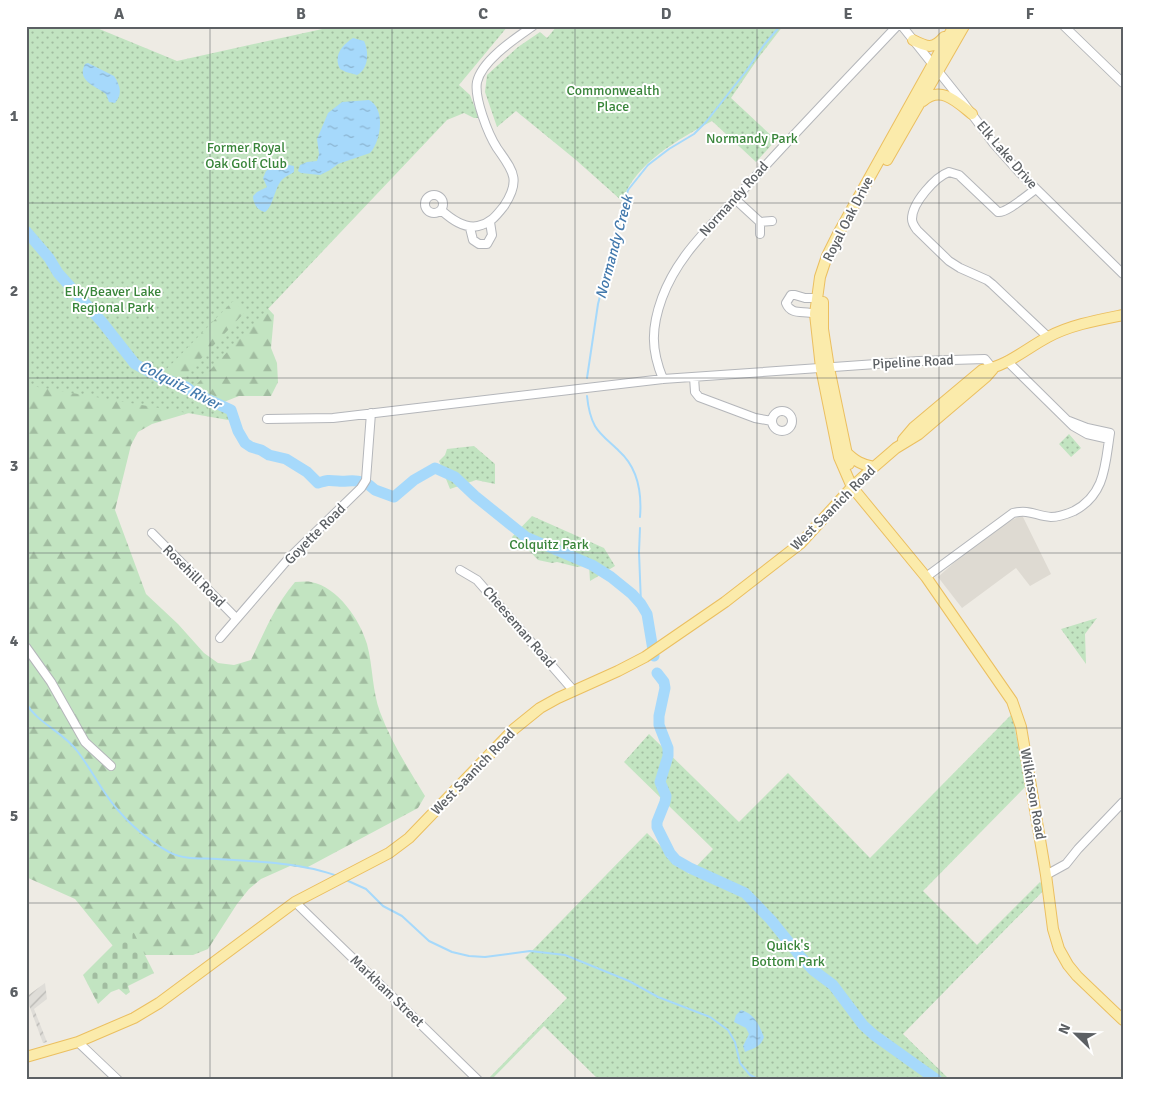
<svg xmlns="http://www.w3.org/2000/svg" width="1149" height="1106" font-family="Signika,sans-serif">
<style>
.industrial{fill:url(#industrial-furrows)}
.education{fill:#dedad2}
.forest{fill:url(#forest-firs)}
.cemetery{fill:url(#cemetery-stones)}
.park{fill:url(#park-dots);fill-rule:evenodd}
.water{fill:url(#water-ripples)}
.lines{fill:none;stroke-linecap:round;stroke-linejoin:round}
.stream{stroke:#a6d9fb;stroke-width:2}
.river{stroke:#a6d9fb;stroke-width:11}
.minor-casing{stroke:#b4b6ba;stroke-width:10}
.major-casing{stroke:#ebbf60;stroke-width:12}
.minor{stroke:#fff;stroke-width:8}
.major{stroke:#fbebab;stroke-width:10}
.grid{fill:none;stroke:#5c6064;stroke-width:1;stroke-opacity:0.55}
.labels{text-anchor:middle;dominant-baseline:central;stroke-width:4;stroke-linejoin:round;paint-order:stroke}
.park-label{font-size:14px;fill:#39853a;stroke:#fff}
.street-label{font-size:14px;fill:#5c6064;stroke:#fff}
.water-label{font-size:15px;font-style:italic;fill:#447aad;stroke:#fff}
.neatline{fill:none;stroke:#5c6064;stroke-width:2}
.grid-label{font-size:16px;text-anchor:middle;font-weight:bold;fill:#5c6064}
</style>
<defs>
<pattern id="industrial-furrows" width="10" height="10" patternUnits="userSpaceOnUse" patternTransform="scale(1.25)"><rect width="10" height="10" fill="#dfddd8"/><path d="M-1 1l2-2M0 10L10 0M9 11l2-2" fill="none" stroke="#b8b7b3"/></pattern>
<pattern id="forest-firs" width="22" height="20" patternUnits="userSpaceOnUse" patternTransform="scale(1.25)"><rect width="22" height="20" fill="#c2e4c1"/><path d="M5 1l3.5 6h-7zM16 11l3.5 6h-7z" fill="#a1bca0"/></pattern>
<pattern id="cemetery-stones" width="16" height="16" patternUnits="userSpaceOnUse" patternTransform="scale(1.25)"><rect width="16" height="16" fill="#c2e4c1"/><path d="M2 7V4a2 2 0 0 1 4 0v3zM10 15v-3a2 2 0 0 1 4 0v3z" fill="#a1bca0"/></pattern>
<pattern id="park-dots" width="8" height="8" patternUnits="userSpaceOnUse" patternTransform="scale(1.25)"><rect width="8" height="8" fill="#c2e4c1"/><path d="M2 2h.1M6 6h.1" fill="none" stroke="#a1bca0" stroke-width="1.8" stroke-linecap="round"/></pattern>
<pattern id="water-ripples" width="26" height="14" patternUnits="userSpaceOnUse" patternTransform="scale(1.25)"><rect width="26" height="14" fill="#a6d9fb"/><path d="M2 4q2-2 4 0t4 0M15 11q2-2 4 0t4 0" fill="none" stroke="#8ab3cf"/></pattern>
</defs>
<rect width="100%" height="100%" fill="#eeebe4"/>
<path class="industrial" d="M45,983L47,999L34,1009L47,1042L43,1043L26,997Z"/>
<path class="education" d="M1022,515L1051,574L1030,586L1016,568L962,608L938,577L957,560L1004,524Z"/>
<path class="forest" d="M26,26H50L28,51L274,315L271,348L277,363L278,382L271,396H239L224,402L210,401L189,413L152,424L138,432L131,445L115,510L146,594L178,624L204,653L218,663L234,665L251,660C264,633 275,605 295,582C300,582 306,581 311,582C338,587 360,620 367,644C373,666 372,691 380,712C391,742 408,768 425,796L418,808L306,868L290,866L261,879L249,889L237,904L208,949L193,955H143L113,946L75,899L26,877Z"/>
<path class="cemetery" d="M131,927L154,973L128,986L130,992L126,995L119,989L111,992L98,1004L83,975Z"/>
<path class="park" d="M26,26H92L177,61L336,26H508L459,85L470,95L479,118H474L464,113L447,120L195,386L215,396L231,408L234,421L26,385ZM233,301L245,312L180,381L160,376Z
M557,26H783L759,57L731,98L776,140L756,162L712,121C678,140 636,162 622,201L576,160L516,111L497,127L485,92L487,75L518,47L540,32L547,38Z
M1069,434L1081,448L1071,457L1059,444Z
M474,446L495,464V484L476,480L450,489L439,461L445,455L447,449Z
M532,516L604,548L615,566L590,581L589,565L577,567L557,562L552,563L538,560C529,550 528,549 516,546L512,537Z
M1097,618L1085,634L1086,664L1061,629Z
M1012,714L1026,786L923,891L977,945L1040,882L1046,888L903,1034L950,1080H599L544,1026L491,1080L488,1079L567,998L525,958L647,833L689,874L713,849L624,762L649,734L739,822L788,773L870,858Z"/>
<path class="water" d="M353,38L364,41C369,51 369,69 357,75L346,72L340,69C333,56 342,45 353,38Z
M88,63L114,76C120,85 123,94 115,103L109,102L106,94C96,86 76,81 85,64Z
M369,100C386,109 381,141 370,153L338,164L330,170L320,175L301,173L298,171L300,165L307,162L317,161L319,154L317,139L328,113L342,102Z
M289,165L294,166V172C290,175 285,176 281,181C274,190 273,207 265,212C258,211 253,204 253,196L257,192L267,187L263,178L266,171L272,167Z
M741,1010C755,1014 759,1025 764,1037C761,1047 754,1048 745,1052L743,1046L749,1034L746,1028L734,1022L736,1015Z"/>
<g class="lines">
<path class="stream" d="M587,378L598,304L628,190L648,165L669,149L694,134L706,122L747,70L764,45L780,26
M587,396C588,406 590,417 595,426C600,435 611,443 619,451C638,468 642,492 640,517
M640,528L639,552L641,604
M26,703C38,724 64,732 78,752C88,765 96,780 105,793C120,816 145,839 169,852C183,860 202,858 217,859C252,861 305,863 337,876
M346,880L366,889L383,906L402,916L429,941L452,952L469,956L485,957L530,951L565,955L629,981L658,997L710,1017L728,1030L735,1042L740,1063L750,1075L760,1080"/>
<path class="river" d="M26,231L49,258L58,273L102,322L135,364L159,377L186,387L194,393L231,410L238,431L245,443L251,447L261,450L269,455L286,459L307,472L318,483C328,480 328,480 338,481C347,482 353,479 362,482
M369,485L375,490L394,497L414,480L435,468L455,477L475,496L526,537L592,565L611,577L632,594L641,604L647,614L654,656
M657,673L664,682L665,688L659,716V725L668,748V756L660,782L666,796L665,802L657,822V827L670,853L676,860L690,868L745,893L771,920L800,956L813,970L833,985L863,1025L874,1035L937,1080"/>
<defs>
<path id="minor" d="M902,26L962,101L994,144L1019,172L1123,274
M1064,26L1123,83
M1036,189C1027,195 1007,213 998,212L959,175L949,172C935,177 912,203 912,219C912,223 914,226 917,230L949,261L960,268L987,280L992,284L1048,337
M425 204a9 9 0 1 1 18 0a9 9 0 1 1-18 0Z
M735,199L760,222V234
M441,210C451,219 464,229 478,226C491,223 496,216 504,206C522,179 512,170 497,148C488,134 474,98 477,82C482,60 516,38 533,26
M760,222L772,221
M470,228L473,240L479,244H487L492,235L490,222
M815,314C804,310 791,316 786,303L791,295H795L805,298H817
M1007,361L1073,426L1087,434L1109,439
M694,377L695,392L699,397L755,418L772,421
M663,379C651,350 651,328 662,298C677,257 707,230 736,198C788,140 843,83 897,26
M772 421a10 10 0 1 1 20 0a10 10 0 1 1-20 0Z
M267,419L333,418L663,379L919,361L985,359L993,369
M152,533L236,618
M460,570L477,580L573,690
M926,577L1013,513C1030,509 1036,516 1051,517C1059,517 1067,514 1074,511C1106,494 1105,464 1110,433L1087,428L1069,421
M220,638L289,558L361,488L366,480L371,413
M26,647L51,682L85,742L111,766
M1046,875L1066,864L1078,849L1123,802
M295,902L478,1080
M78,1042L118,1080"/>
<path id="major" d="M954,26L838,234L827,256L820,277L815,314L821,368L839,457L852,487L926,577L1012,701L1021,727L1046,875L1053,929L1059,949L1068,965L1077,976L1123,1020
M913,40C927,47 933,50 944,37
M923,101C941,85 957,102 972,114
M887,160L964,26
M823,302V329L829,368L849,464
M903,440L914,427L982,370C1006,367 1027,348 1048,337C1070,325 1098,320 1123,315
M846,452C855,461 862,465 874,467
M26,1057L78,1042L134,1018L159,1003L295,902L389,853L409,838L514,729L540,708L558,698L618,671L645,657L725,602L801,543L852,487L874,467L896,448L919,434L986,377L993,369"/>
</defs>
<use href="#minor" class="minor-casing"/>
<use href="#major" class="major-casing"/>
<use href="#minor" class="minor"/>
<use href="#major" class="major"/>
</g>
<path class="grid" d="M210,26V1080M392,26V1080M575,26V1080M757,26V1080M939,26V1080M26,203H1123M26,378H1123M26,553H1123M26,728H1123M26,903H1123"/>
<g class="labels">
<g class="park-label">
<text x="613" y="90">Commonwealth<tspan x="613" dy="16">Place</tspan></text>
<text x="752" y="138">Normandy Park</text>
<text x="246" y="147">Former Royal<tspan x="246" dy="16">Oak Golf Club</tspan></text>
<text x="113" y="291">Elk/Beaver Lake<tspan x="113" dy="16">Regional Park</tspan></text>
<text x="549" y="544">Colquitz Park</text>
<text x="788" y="945">Quick's<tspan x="788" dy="16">Bottom Park</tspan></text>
</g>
<g class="street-label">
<text transform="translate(1007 155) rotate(49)">Elk Lake Drive</text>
<text transform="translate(734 199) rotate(-48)">Normandy Road</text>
<text transform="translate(848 219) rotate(-63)">Royal Oak Drive</text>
<text transform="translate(913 362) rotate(-3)">Pipeline Road</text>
<text transform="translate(833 508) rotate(-45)">West Saanich Road</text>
<text transform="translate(315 534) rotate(-45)">Goyette Road</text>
<text transform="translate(194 576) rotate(45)">Rosehill Road</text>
<text transform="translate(519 627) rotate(49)">Cheeseman Road</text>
<text transform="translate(473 772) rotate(-46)">West Saanich Road</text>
<text transform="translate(1033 794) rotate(80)">Wilkinson Road</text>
<text transform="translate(387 991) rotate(44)">Markham Street</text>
</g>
<g class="water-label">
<text transform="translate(614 247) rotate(-75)">Normandy Creek</text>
<text transform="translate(180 385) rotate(27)">Colquitz River</text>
</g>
</g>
<rect width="1149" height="1106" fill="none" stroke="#ffffff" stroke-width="55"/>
<g transform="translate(1076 1034) rotate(293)" stroke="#ffffff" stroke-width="4" paint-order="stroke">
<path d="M0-4L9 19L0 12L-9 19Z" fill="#5c6064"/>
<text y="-8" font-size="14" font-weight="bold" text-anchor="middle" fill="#5c6064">N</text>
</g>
<rect x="28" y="28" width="1094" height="1050" class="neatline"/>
<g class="grid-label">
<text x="119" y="19">A</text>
<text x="301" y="19">B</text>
<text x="483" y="19">C</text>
<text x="666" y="19">D</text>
<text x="848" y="19">E</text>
<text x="1030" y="19">F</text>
<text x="14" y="121">1</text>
<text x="14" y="296">2</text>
<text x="14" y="471">3</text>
<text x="14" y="646">4</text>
<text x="14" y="821">5</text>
<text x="14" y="997">6</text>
</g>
</svg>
